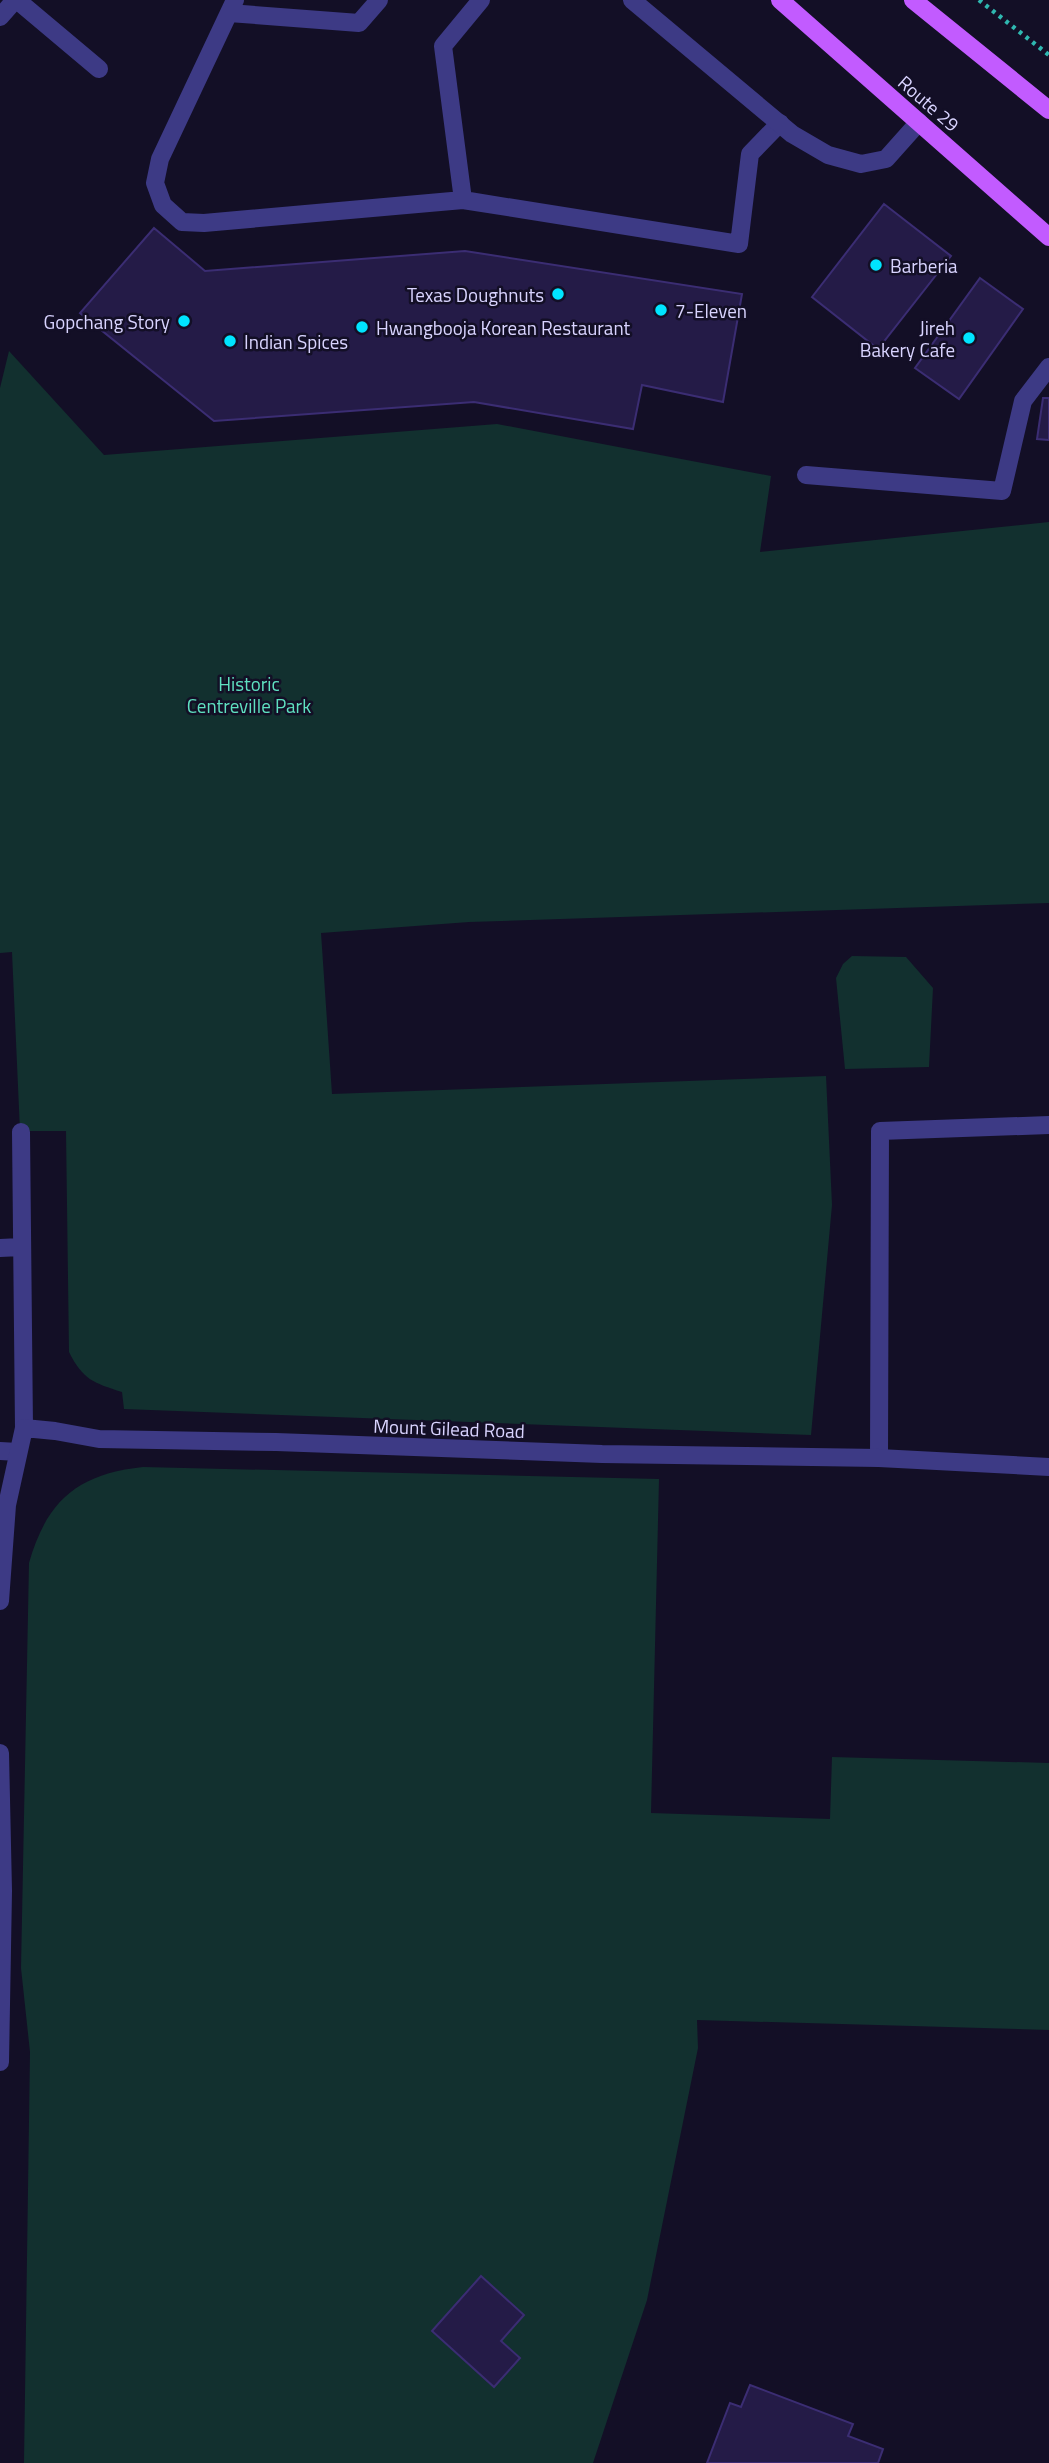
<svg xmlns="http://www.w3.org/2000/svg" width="1049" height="2463" font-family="'Titillium Web',sans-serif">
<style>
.green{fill:#12302f}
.building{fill:#241b47;stroke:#3b2d73;stroke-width:2}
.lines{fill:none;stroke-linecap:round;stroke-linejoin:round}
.path{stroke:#2fb8b0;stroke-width:4.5;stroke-dasharray:3.5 5;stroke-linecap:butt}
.service{stroke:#3d3a85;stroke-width:18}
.minor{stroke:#3d3a85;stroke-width:18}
.primary{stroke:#c25bff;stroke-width:18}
.poi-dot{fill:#00e5ff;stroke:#130f26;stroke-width:2.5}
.labels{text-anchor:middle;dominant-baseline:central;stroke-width:5;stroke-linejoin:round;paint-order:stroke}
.street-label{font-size:19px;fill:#d9d4ff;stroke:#130f26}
.poi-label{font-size:19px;fill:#d9d4ff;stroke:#130f26;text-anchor:start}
.park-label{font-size:19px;fill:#5fe0c0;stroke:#130f26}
</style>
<rect width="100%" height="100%" fill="#130f26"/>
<path class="green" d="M9,351L104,455L497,424L771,476L760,552L1049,522V903L469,922L321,933L332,1094L826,1076L832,1205L811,1435L124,1409L122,1392C94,1383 83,1380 69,1352L66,1131H20L12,952L0,953V388Z
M852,956L906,957L933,988L929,1067L845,1069L836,978L843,964Z
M143,1467L659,1479L651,1813L830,1819L832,1757L1049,1763V2030L697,2020L698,2048L647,2300L593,2463H24L30,2052L21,1968L29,1563C47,1500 78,1474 143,1467Z"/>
<path class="building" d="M884,204L951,256L878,349L812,297Z
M154,228L205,271L465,251L742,294L723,402L642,385L633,429L474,402L214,421L80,313Z
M980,278L1023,309L959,399L915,368Z
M1043,398H1049V440L1037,439Z
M481,2276L524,2315L501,2341L520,2358L494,2387L432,2331Z
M750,2385L853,2424L848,2436L883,2449L878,2463H707L730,2403L741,2407Z"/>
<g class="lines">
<path class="path" d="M979,0L1049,55"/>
<path class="service" d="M17,0L99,69
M235,0L160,159L155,183L163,205L182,222L204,223L463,200L443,46L481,0
M229,13L359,23L379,0
M0,17L15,0
M463,200L739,244L750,154L780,123
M806,475L1002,491L1023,401L1049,367
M21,1132L24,1428
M0,1248L21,1247
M0,1451L18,1452
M879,1458L880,1131L1049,1125"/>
<path class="minor" d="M632,0L792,134L828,155L861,164L886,159L919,122
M0,1601L7,1505L24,1428L55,1431L99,1439L276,1442L602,1454L879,1458L1049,1467
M0,1753L3,1891L0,2062"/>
<path class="primary" d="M780,0L1049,237
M913,0L1049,110"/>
</g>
<g class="poi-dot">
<circle cx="876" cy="265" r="7"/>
<circle cx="558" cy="294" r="7"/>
<circle cx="661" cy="310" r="7"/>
<circle cx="184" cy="321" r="7"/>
<circle cx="362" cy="327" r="7"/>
<circle cx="969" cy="338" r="7"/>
<circle cx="230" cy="341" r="7"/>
</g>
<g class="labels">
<g class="street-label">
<text transform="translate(929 103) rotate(41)">Route 29</text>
<text transform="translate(449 1428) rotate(2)">Mount Gilead Road</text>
</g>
<g class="poi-label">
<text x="890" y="265">Barberia</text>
<text x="544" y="294" text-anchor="end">Texas Doughnuts</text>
<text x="675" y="310">7-Eleven</text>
<text x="170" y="321" text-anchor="end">Gopchang Story</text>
<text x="376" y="327">Hwangbooja Korean Restaurant</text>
<text x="955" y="327" text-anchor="end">Jireh<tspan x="955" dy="22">Bakery Cafe</tspan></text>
<text x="244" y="341">Indian Spices</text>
</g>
<g class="park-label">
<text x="249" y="683">Historic<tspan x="249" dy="22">Centreville Park</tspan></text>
</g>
</g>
</svg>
